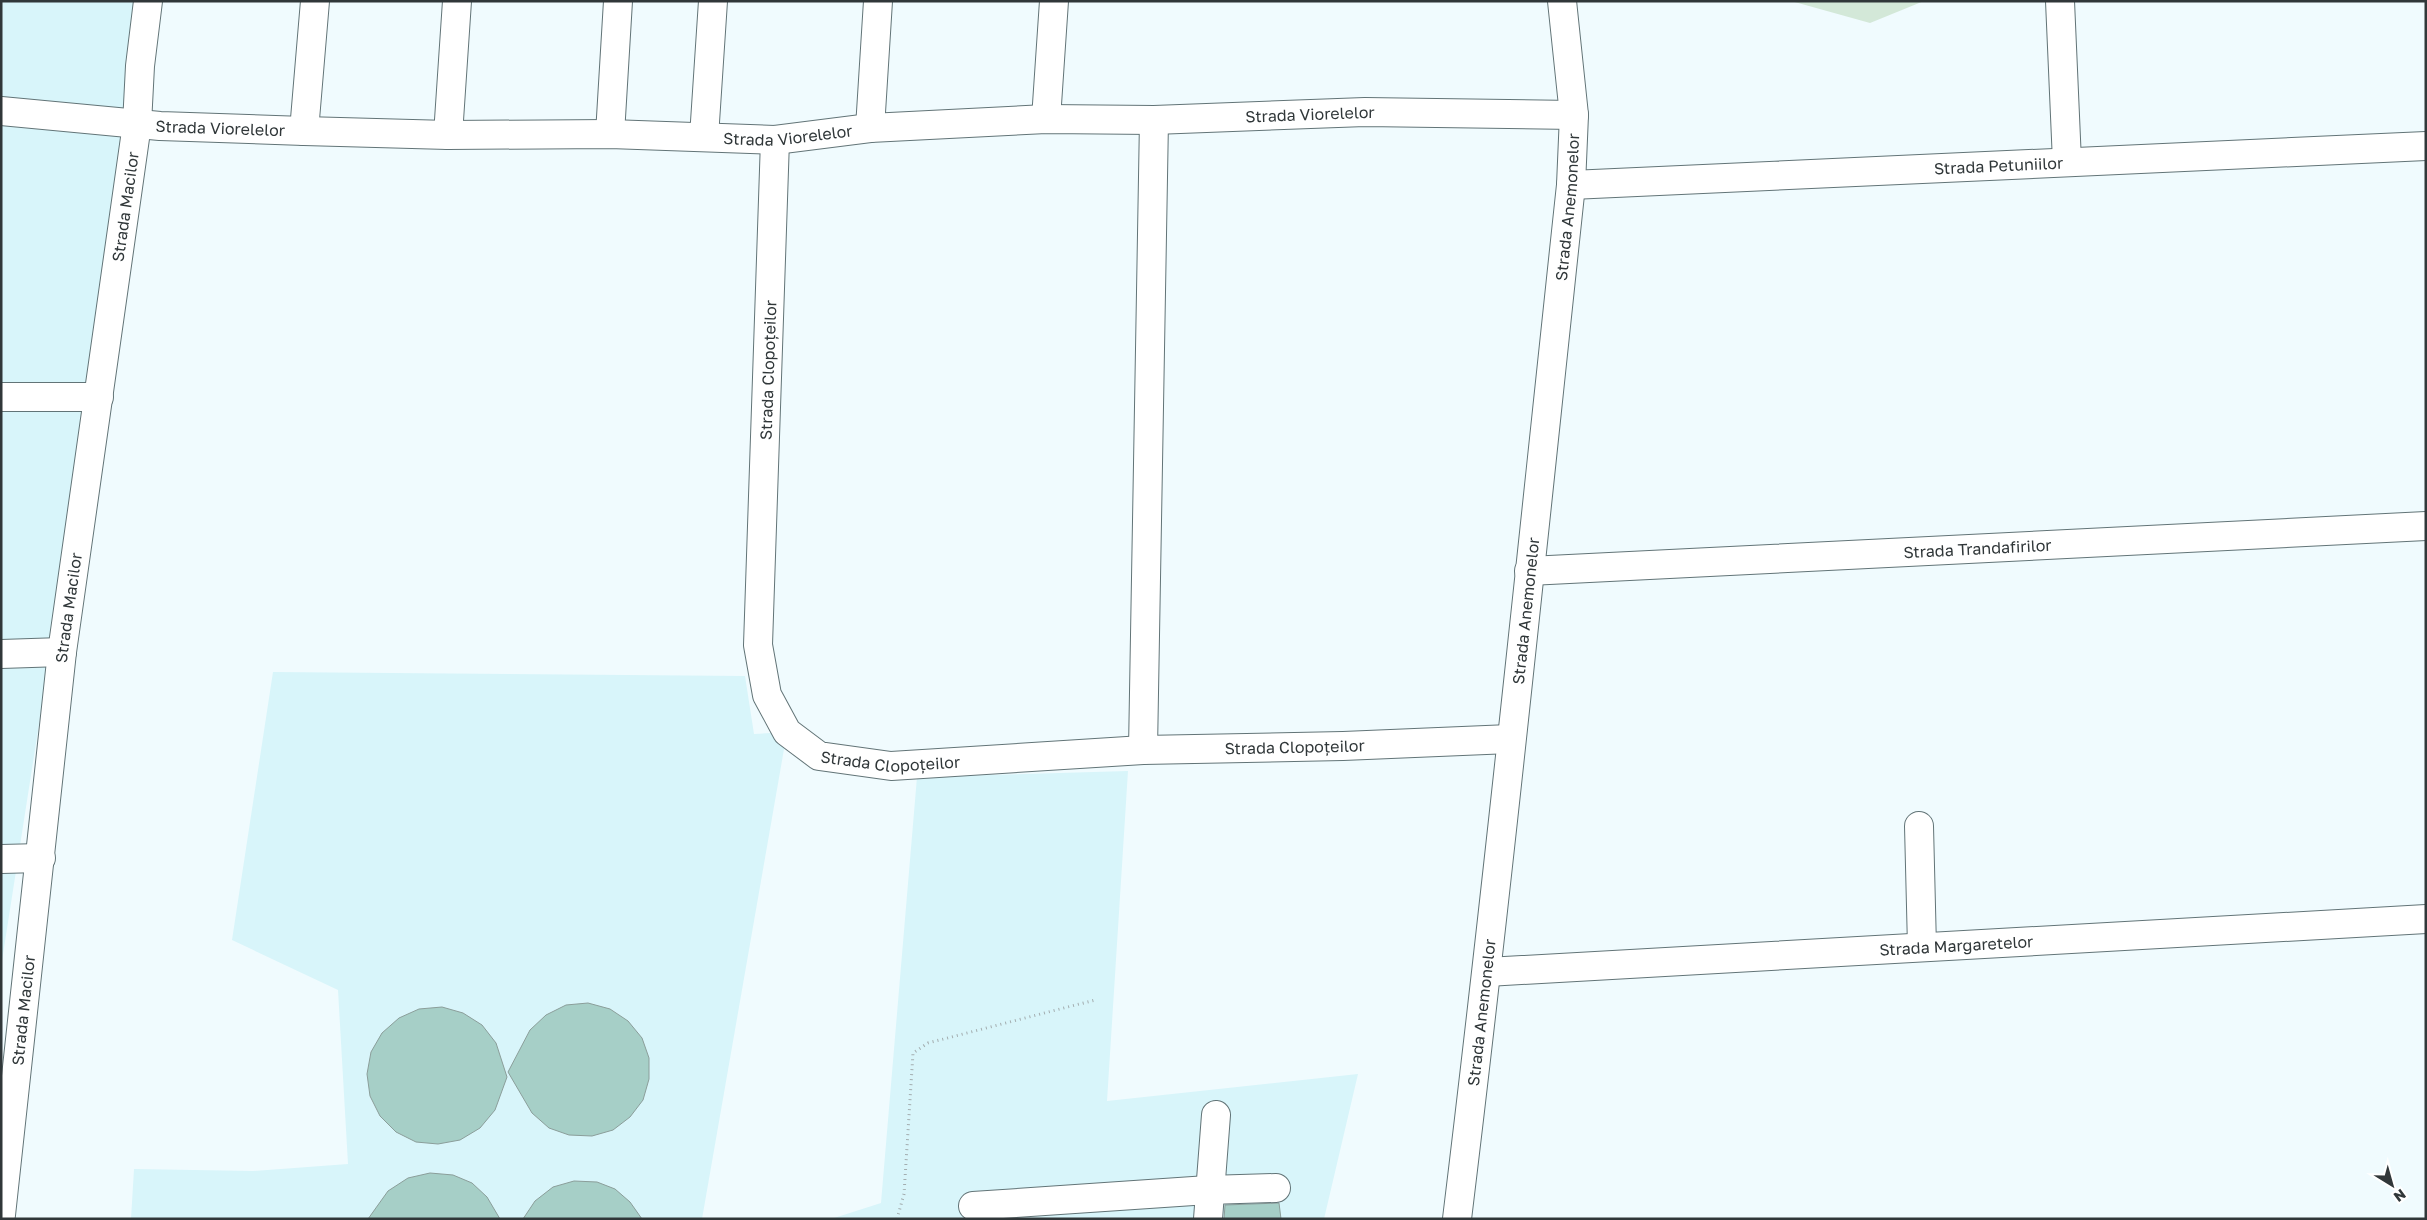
<svg xmlns="http://www.w3.org/2000/svg" width="2427" height="1220" font-family="'Golos Text',sans-serif">
<style>
.built{fill:#d8f5fa}
.green{fill:#d3e8d8}
.building{fill:#a6cfc7;stroke:#8b9e9a}
.lines{fill:none;stroke-linecap:round;stroke-linejoin:round}
.minor-casing{stroke:#627477;stroke-width:30}
.path{stroke:#a3adaf;stroke-width:3;stroke-dasharray:1 4;stroke-linecap:butt}
.minor{stroke:#fff;stroke-width:28}
.labels{text-anchor:middle;dominant-baseline:central;stroke-width:4;stroke-linejoin:round;paint-order:stroke}
.street-label{font-size:16px;fill:#303739;stroke:#fff}
</style>
<rect width="100%" height="100%" fill="#f0fbfe"/>
<path class="built" d="M1,1H152L1,967Z
M273,672L745,676L754,734L787,732L702,1219H131L134,1169L253,1171L348,1164L338,990L232,940Z
M1128,771L1107,1101L1358,1074L1324,1219H831L881,1203L917,777Z"/>
<path class="green" d="M1791,1H1924L1870,23Z"/>
<path class="building" d="M588,1003L610,1009L628,1021L642,1038L649,1058V1079L643,1100L630,1117L613,1130L592,1136L569,1135L549,1128L532,1113L508,1072L530,1030L546,1015L566,1005Z
M442,1007L463,1013L482,1025L496,1043L507,1077L495,1110L480,1128L460,1140L438,1144L416,1142L396,1132L380,1116L370,1096L367,1074L371,1052L382,1033L399,1018L419,1009Z
M430,1173L453,1175L472,1183L487,1197L500,1219H368L388,1191L408,1178Z
M574,1181L597,1182L615,1189L630,1202L642,1219H523L535,1201L553,1187Z
M1279,1203L1281,1219H1224L1225,1205Z"/>
<g class="lines">
<defs>
<g id="minor">
<path d="M2060,1L2067,162"/>
<path id="s1" d="M1,111L160,126L304,131L448,135L610,134L775,140L870,128L1046,119L1154,120L1365,112L1574,115"/>
<path d="M1046,119L1054,1"/>
<path d="M870,128L878,1"/>
<path d="M304,131L315,1"/>
<path d="M610,134L618,1"/>
<path d="M448,135L457,1"/>
<path d="M704,137L713,1"/>
<path id="s2" d="M775,140L758,645L767,695L787,732L819,756L891,766L1143,750L1343,746L1510,739"/>
<path id="s3" d="M1571,185L2426,146"/>
<path d="M1,397H99"/>
<path id="s4" d="M1529,571L2426,526"/>
<path d="M1,654L62,652"/>
<path d="M1143,750L1154,120"/>
<path d="M1919,826L1922,947"/>
<path d="M1,859L41,858"/>
<path id="s5" d="M1487,972L2426,919"/>
<path d="M973,1206L1208,1190L1276,1188"/>
<path id="s6" d="M1,1215L62,652L137,124L140,66L148,1"/>
<path d="M1208,1219L1216,1115"/>
<path id="s7" d="M1457,1219C1499,875 1534,530 1571,185L1574,115L1562,1"/>
</g>
</defs>
<use href="#minor" class="minor-casing"/>
<path class="path" d="M897,1219L904,1194L913,1053L928,1043L1095,1000"/>
<use href="#minor" class="minor"/>
</g>
<g class="labels">
<g class="street-label">
<text stroke="none"><textPath href="#s1" startOffset="1311">Strada Viorelelor</textPath></text>
<text stroke="none"><textPath href="#s1" startOffset="220">Strada Viorelelor</textPath></text>
<text stroke="none"><textPath href="#s1" startOffset="788">Strada Viorelelor</textPath></text>
<text stroke="none"><textPath href="#s3" startOffset="428">Strada Petuniilor</textPath></text>
<text stroke="none"><textPath href="#s6" startOffset="1016">Strada Macilor</textPath></text>
<text stroke="none"><textPath href="#s7" startOffset="1018">Strada Anemonelor</textPath></text>
<text transform="translate(768 370) rotate(-88)">Strada Clopoțeilor</text>
<text stroke="none"><textPath href="#s4" startOffset="449">Strada Trandafirilor</textPath></text>
<text stroke="none"><textPath href="#s6" startOffset="611">Strada Macilor</textPath></text>
<text stroke="none"><textPath href="#s7" startOffset="612">Strada Anemonelor</textPath></text>
<text stroke="none"><textPath href="#s2" startOffset="1115">Strada Clopoțeilor</textPath></text>
<text stroke="none"><textPath href="#s2" startOffset="710">Strada Clopoțeilor</textPath></text>
<text stroke="none"><textPath href="#s5" startOffset="470">Strada Margaretelor</textPath></text>
<text stroke="none"><textPath href="#s6" startOffset="206">Strada Macilor</textPath></text>
<text stroke="none"><textPath href="#s7" startOffset="208">Strada Anemonelor</textPath></text>
</g>
</g>
<rect width="2427" height="1220" fill="none" stroke="#303739" stroke-width="5"/>
<g transform="translate(2392 1185) rotate(143)" stroke="#ffffff" stroke-width="4" paint-order="stroke">
<path d="M0-4L9 19L0 12L-9 19Z" fill="#303739"/>
<text y="-8" font-size="14" font-weight="bold" text-anchor="middle" fill="#303739">N</text>
</g>
</svg>
